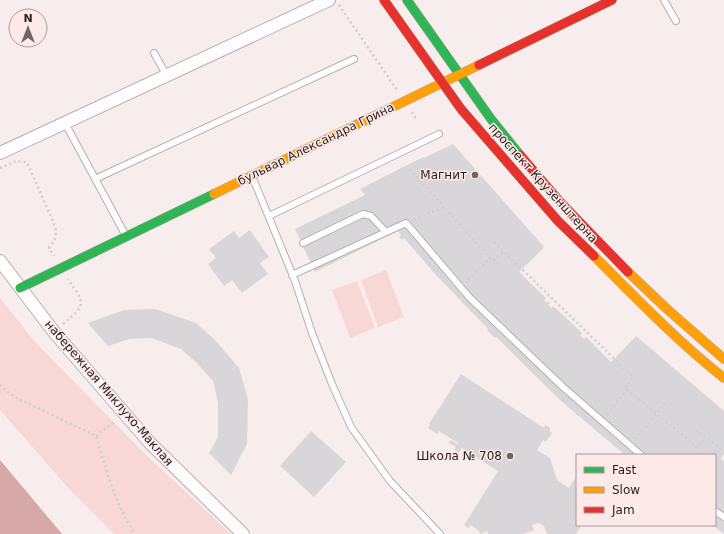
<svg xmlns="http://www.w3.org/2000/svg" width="724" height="534" font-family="'DejaVu Sans',sans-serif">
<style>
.green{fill:#f7d8d7}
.water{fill:#d6a8a7}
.building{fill:#d8d6d8}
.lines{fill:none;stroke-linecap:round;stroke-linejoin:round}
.lane-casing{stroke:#b8afaf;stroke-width:8}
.street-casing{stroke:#b8afaf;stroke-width:14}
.fast-casing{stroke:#b8afaf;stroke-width:10}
.slow-casing{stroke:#b8afaf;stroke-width:10}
.jam-casing{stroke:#b8afaf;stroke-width:10}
.path{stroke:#d1cece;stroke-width:2.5;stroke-dasharray:2 3;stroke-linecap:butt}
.lane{stroke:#fefcfc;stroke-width:6}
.street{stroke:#fefcfc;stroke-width:12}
.fast{stroke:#30b455;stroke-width:9}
.slow{stroke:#ff9f0a;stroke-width:9}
.jam{stroke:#e5322d;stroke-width:9}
.poi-dot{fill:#6f6666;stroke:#fde9e8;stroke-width:1.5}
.labels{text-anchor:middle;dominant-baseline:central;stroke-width:3;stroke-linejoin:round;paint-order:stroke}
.street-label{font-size:12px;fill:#251e1e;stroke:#fde9e8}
.poi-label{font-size:12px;fill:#251e1e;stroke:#fde9e8;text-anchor:end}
</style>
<rect width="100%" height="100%" fill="#f8eded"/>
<path class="green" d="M386,270L404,317L378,327L361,280Z
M357,281L375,328L350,338L332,290Z
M0,298L36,343L146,455L231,534H114L71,491L0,410Z"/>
<path class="water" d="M0,460L62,534H0Z"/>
<path class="building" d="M453,144L544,247L519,272L546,298L544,300L547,303L549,301L550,303L548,305L552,308L553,306L582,333L580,335L584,339L586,337L611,362L636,336L724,411V454L721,459L724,461V534L712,525H715V455H625L560,400L496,337L495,338L487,330L488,329L437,276L404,238L402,240L399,237L401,235L398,231L315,272L295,229L365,195L360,189L413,162L424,157V158Z
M250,230L269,257L260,263L268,274L242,293L232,280L224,286L208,264L216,258L209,249L234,231L239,238Z
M155,309L196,323L216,341L239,368L248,399L247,444L231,475L209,453L218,437V403L213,381L196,362L181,349L151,338L129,339L108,346L88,323L124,310Z
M461,374L544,428L545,425L550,428L549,431L552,433L546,442L543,440L537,450L550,458L557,480L569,488L577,475V525H582L576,534H547L544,526L539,523L532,525L534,530L523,534H488V531L480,534L479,531L471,525L469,528L464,525L498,471L462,448L459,453L454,450L456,447L449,443L450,440L458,444V443L439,431L437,434L428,428L430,425L429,424Z
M311,431L346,462L314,497L280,466Z"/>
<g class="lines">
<defs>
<path id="lane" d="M664,0L676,21
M154,53L167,76
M65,123L126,236
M252,176L295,281L312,333L332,384L351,427L390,481L440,534
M95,179L354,59
M269,216L439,134
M303,243L363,214L371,216L386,232
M292,275L406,223L469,297L563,387L641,455
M715,511L724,517"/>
<path id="street" d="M0,153L329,0
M0,261L54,332L150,443L243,534"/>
<path id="fast" d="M407,0L491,119L520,155
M20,288L214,194"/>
<path id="slow" d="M214,194L479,65
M594,256C636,298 677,341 724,378
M628,272L667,309L724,359"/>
<path id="jam" d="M384,0L461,109L558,221L594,256
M479,65L612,0
M520,155L560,202L628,272"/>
</defs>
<use href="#lane" class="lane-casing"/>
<use href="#street" class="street-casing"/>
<use href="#fast" class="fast-casing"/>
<use href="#slow" class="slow-casing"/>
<use href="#jam" class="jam-casing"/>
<path class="path" d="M339,5L397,90
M412,112L416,119
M0,168L16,161L26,162L30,169L55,226C57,236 55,240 49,248L54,256
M410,169L444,207
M414,220L444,207L490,258L466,282
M494,242L633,377L625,388L698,448L706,438
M490,258L493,261L503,252
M63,324C87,304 85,304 68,279
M0,385L6,391L17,398L96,436C106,469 115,504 135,534
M607,414L627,390
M696,430L724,452
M96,436L114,422
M635,439L666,402"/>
<use href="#lane" class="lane"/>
<use href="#street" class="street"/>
<use href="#fast" class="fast"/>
<use href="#slow" class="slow"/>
<use href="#jam" class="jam"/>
</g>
<g class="poi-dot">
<circle cx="475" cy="175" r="4"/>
<circle cx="510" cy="456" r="4"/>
</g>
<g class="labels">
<g class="street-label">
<text transform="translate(316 144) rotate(-26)">бульвар Александра Грина</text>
<text transform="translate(543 183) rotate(48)">проспект Крузенштерна</text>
<text transform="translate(109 393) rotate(49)">набережная Миклухо-Маклая</text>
</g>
<g class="poi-label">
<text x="467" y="175">Магнит</text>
<text x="502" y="456">Школа № 708</text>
</g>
</g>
<rect x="576" y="454" width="140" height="72" fill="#fde9e8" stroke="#a79897"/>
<rect x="584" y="467" width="20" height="6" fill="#30b455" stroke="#a79897"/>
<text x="612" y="474" font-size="12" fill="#251e1e">Fast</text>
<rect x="584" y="487" width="20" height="6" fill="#ff9f0a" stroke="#a79897"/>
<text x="612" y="494" font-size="12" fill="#251e1e">Slow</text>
<rect x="584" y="507" width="20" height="6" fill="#e5322d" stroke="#a79897"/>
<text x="612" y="514" font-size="12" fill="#251e1e">Jam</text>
<g transform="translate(28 28)"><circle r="19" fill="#fde9e8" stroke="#a79897"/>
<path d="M0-3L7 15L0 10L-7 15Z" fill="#6f6666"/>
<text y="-6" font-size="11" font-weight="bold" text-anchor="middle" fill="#251e1e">N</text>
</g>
</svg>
